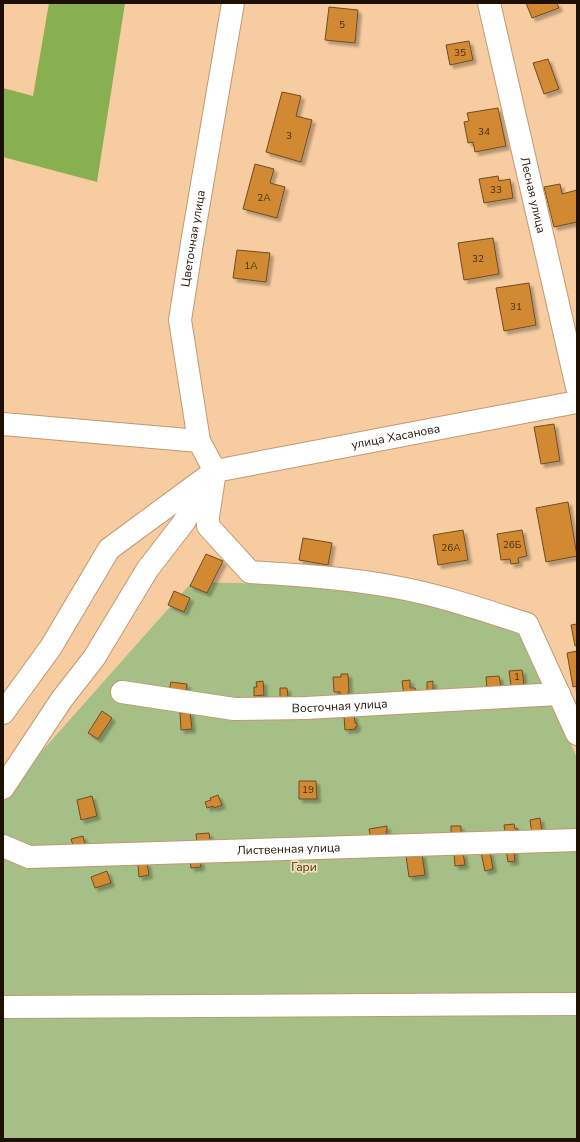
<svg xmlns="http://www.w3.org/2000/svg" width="580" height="1142" font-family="'Nunito Sans',sans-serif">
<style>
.green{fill:#a6bf87}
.forest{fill:#89b050}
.building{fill:#d18a31;stroke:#6f4b22;filter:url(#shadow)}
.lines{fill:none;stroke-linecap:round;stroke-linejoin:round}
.minor-casing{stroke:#c1996f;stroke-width:24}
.minor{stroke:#fff;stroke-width:22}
.labels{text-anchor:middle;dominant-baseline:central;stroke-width:3.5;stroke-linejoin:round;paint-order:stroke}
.number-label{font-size:10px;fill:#4a2e0d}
.street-label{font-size:12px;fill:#1d0f01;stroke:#fddbb8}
.park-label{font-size:12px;fill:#2c3c14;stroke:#fddbb8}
</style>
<defs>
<filter id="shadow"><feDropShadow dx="3.5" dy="3.5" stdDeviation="1" flood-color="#0004"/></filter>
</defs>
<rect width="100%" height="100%" fill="#f6cca0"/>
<path class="green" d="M192,582L373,586L521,633L577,758V1139H3V795Z"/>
<path class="forest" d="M49,3H125L97,182L3,157V88L33,96Z"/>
<path class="building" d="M526,3H557L559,8L532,18Z
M329,7L358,10L355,43L325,40Z
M469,41L473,60L450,65L446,45Z
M548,59L559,89L544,94L533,63Z
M282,92L301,96L296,116L312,120L301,162L266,152Z
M498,108L506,146L475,152L473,142L468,143L464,122L469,121L467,113Z
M255,164L274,169L270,183L285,187L277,218L243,209Z
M498,176L499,181L510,179L513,198L484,203L479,179Z
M560,184L562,194L577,190V222L554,227L544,187Z
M493,238L499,274L464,280L458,243Z
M237,250L270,253L266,282L233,278Z
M529,283L536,325L504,331L496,288Z
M554,424L560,461L541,464L534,427Z
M568,502L577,556L546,562L536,508Z
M463,530L468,560L438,565L433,535Z
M522,530L527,556L518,558L519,563L511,564L510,559L501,560L497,534Z
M303,538L332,543L328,565L299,560Z
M206,554L223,561L207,593L190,586Z
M174,591L190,598L184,612L168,605Z
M577,624V645L575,646L571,625Z
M577,651V686L573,687L567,653Z
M522,670L524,684L511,686L509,671Z
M341,674H348L349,692H348V698H340V692H334L333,677H341Z
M499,676L501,687L487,689L486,677Z
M410,680V688H415L416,691H411L404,696L402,681Z
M263,681L264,695L254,696V687H257L256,682Z
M433,681V694H427V682Z
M171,682L187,684L186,694L169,691Z
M280,688H287L288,698L280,699Z
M102,711L112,718L98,739L88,733Z
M190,712L192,729L181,730L180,713Z
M354,715L355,723H357V727H355L356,729L345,730L344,716Z
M299,781H316L317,799H299Z
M218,795L222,805L214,808L213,806L207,808L205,802L211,800L210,798Z
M92,796L97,816L81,820L77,800Z
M540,818L542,832L532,834L530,820Z
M514,824L515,829H518V831L506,837L504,825Z
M387,826V831H386L387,840L372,843L369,829Z
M451,826H461V842L451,841Z
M209,833L211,847L198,849L196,834Z
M83,836L86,848H74L71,839Z
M514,849L515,861L508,862L506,850Z
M490,852L493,869L485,871L481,853Z
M463,853L465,865L455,866L454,854Z
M422,854L425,875L409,877L406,856Z
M200,860L201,867L191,868L190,861Z
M147,863L149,875L139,877L138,865Z
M107,871L111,883L95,888L91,877Z"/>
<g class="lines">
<defs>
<g id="minor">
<path id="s1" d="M489,3L577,387"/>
<path d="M3,424L199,441"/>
<path d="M215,471L208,517V526L250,572C299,575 347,578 395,587C440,595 483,610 527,624L577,734"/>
<path id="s2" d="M215,471L199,441L180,320L192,243L233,3"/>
<path id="s3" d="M122,692L234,709L306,708L559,694"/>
<path id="s4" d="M3,713L51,647L109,549L215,471L577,402"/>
<path d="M3,788L62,699L94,658L147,570L184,522L209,480"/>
<path id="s5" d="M3,846L29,857L577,840"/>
<path d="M3,1007L577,1004"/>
</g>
</defs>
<use href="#minor" class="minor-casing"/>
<use href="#minor" class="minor"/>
</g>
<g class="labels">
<g class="number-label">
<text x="342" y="25">5</text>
<text x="460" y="53">35</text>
<text x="484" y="132">34</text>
<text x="289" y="136">3</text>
<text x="496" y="190">33</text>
<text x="264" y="198">2А</text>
<text x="478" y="259">32</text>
<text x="251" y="266">1А</text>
<text x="516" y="307">31</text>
<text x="512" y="545">26Б</text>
<text x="451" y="548">26А</text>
<text x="517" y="677">1</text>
<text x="308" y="790">19</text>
</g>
<g class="street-label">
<text stroke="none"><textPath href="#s1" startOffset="197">Лесная улица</textPath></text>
<text stroke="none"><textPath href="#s2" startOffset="239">Цветочная улица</textPath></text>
<text stroke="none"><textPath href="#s4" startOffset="511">улица Хасанова</textPath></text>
<text stroke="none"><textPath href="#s3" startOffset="219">Восточная улица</textPath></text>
<text stroke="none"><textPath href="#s5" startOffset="288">Лиственная улица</textPath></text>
</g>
<g class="park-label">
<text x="304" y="867">Гари</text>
</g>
</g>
<rect width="580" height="1142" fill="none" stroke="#1d0f01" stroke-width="8"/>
</svg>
